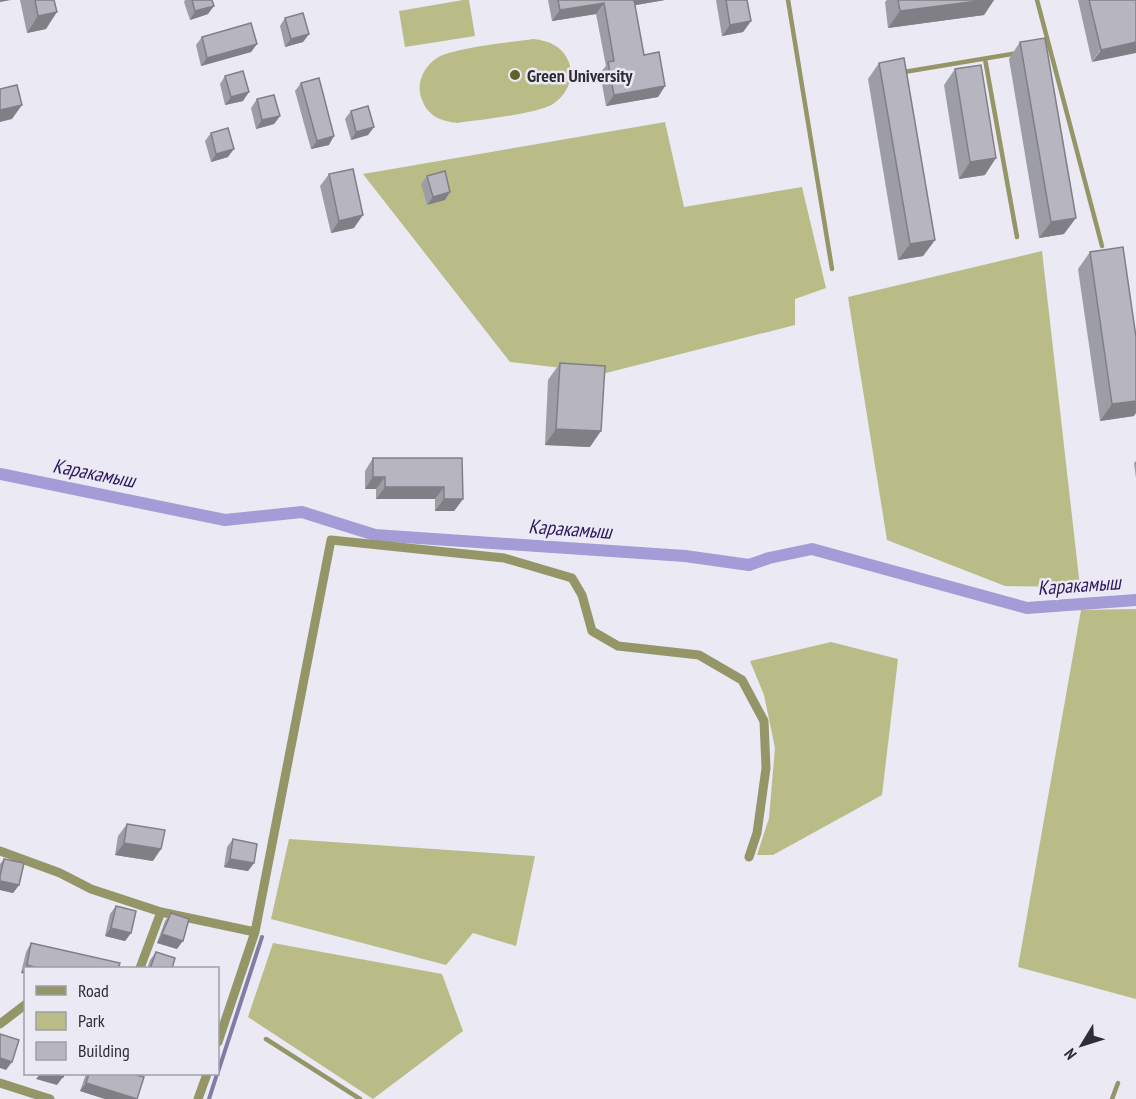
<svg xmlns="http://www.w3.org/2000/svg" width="1136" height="1099" font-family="'PT Sans Narrow',sans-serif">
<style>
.green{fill:#babc88}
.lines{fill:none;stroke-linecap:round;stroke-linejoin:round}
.stream{stroke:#817ba5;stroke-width:4}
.canal{stroke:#a49cd6;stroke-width:12}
.service{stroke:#959668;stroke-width:4.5}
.minor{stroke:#959668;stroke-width:9}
.wall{fill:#9d9da5}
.shaded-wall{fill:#807f86}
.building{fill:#b7b6c0;stroke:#807f86;stroke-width:1.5}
.poi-dot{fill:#5f612e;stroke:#eae9f4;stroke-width:2}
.labels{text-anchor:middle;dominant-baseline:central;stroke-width:5;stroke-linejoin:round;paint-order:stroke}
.poi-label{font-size:18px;font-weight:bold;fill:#2f2f33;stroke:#eae9f4;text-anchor:start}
.water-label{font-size:20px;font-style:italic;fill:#2d195d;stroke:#eae9f4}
</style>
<rect width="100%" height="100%" fill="#eae9f4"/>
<path class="green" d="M463,0H469L475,36L405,47L399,11Z
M534,39C548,41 561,45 568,60C575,76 568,94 553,104C537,114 478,120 457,123C442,121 429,117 423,102C415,86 422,68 437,58C453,48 512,42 534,39Z
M665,122L684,207L802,187L826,288L795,299V325L606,373L510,362L363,174Z
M1042,251L1080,587L1005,586L887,540L848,297Z
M1136,609V999L1018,967L1081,610Z
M831,642L898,659L882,795L773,855H757L769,818L775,748L764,695L750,661Z
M289,839L535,856L516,946L473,933L446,965L271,919Z
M273,943L442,974L463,1031L373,1099L248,1017Z"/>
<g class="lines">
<path class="stream" d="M218,1072L262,937
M209,1099L217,1074"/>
<path class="canal" d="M0,474L225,520L302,512L375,535L685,556L749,565L769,558L812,549L1027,608L1136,600"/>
<path class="service" d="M788,0L832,269
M1037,0L1102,246
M985,59L1017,237
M904,72L1018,53
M266,1039L360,1099
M1112,1099L1118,1083"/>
<path class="minor" d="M0,851L60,873L91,889L161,912L255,932
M140,968L161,912
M0,1024L26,1004
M218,1042L255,932L331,540L504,558L572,578L582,595L592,631L618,646L699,655L742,680L764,721L766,768L757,833L749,857
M0,1083L50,1099
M198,1099L207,1074"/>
</g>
<path class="wall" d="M20,0H54L46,29L27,33Z
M185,0H212L208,14L190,20L184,2Z
M548,0H665L635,5L644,55L665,86L658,97L606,106L600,73L606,66L596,14L552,21Z
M716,0H747L751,21L743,32L722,36Z
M887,0H994L984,15L888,28L885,2Z
M1078,0H1136L1092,62Z
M285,18L309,34L303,42L285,47L280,26Z
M202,37L257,44L251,52L201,66L196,45Z
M1020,42L1064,234L1039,238L1009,59Z
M879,63L935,240L923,256L898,260L868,79Z
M955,69L985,175L959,179L944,85Z
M225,76L243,101L225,105L220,84Z
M301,83L329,145L311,149L295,91Z
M257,99L280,116L274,124L256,129L251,108Z
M351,111L374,127L368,135L351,140L345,119Z
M211,133L228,157L211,162L205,141Z
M329,174L354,228L331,233L320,186Z
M427,176L445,200L427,205L421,184Z
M1090,252L1134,416L1100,421L1078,269Z
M560,363L590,447L545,445L548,380Z
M373,458H462L463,499L454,511H435V499H376V489H365V471Z
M1136,461V478L1134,463Z
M127,824L153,861L115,855L118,836Z
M233,839L254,863L248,871L224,867L227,847Z
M4,859L19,885L13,893L0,890V864Z
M116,906L131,933L125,941L105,936L110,914Z
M171,913L177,949L157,943L165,921Z
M31,943L118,969L21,973L26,952Z
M156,952L172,969H147L150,960Z
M86,1074H133L137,1099H105L80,1091Z"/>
<path class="shaded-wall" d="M0,0H11L0,2Z
M630,0H665L625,7Z
M986,0H994L984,15L888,28L900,11Z
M604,3L596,14L552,21L560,10Z
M214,6L208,14L190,20L195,11Z
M57,12L46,29L27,33L38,16Z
M751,21L743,32L722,36L730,25Z
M309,34L303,42L285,47L291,39Z
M1136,42V53L1092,62L1101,50Z
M257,44L251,52L201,66L207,58Z
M665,86L658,97L606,106L614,95Z
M249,92L243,101L225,105L231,97Z
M22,105L12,119L0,122V110Z
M280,116L274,124L256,129L262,120Z
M374,127L368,135L351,140L356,132Z
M334,136L329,145L311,149L317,141Z
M234,149L228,157L211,162L216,154Z
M996,158L985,175L959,179L970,162Z
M450,192L445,200L427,205L433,197Z
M363,215L354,228L331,233L339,221Z
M1076,218L1064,234L1039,238L1051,222Z
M935,240L923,256L898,260L910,244Z
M1136,401V413L1134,416L1100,421L1112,404Z
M556,429L601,431L590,447L545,445Z
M373,477H385L376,489H365Z
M385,487H444L435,499H376Z
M444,499H463L454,511H435Z
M124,843L161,849L153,861L115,855Z
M230,859L254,863L248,871L224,867Z
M0,881L19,885L13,893L0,890Z
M111,928L131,933L125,941L105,936Z
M162,934L183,941L177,949L157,943Z
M27,965L42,969H26V974L21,973Z
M0,1058L12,1062L6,1070L0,1068Z
M40,1074H51L63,1077L57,1085L36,1079Z
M86,1083L137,1099H105L80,1091Z"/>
<path class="building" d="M35,0H54L57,12L38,16Z
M192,0H212L214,6L195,11Z
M558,0H634L644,55L659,52L665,86L614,95L608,62L614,61L604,3L560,10Z
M726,0H747L751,21L730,25Z
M898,0H986L900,11Z
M1089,0H1136V42L1101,50Z
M303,13L309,34L291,39L285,18Z
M251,23L257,44L207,58L202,37Z
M1045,38L1076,218L1051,222L1020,42Z
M904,58L935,240L910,244L879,63Z
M981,65L996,158L970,162L955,69Z
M243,71L249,92L231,97L225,76Z
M319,78L334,136L317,141L301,83Z
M17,85L22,105L0,110V89Z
M274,95L280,116L262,120L257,99Z
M368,106L374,127L356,132L351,111Z
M228,128L234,149L216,154L211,133Z
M353,169L363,215L339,221L329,174Z
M445,171L450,192L433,197L427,176Z
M1123,247L1136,337V401L1112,404L1090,252Z
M560,363L605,366L601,431L556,429Z
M373,458H462L463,499H444V487H385V477H373Z
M127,824L165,830L161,849L124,843Z
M233,839L257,844L254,863L230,859Z
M4,859L24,863L19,885L0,881V876Z
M116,906L136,911L131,933L111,928Z
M171,913L189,919L183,941L162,934Z
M31,943L120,963L118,969H42L27,965Z
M156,952L175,958L172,969H150Z
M0,1034L19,1040L12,1062L0,1058Z
M51,1074H64L63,1077Z
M89,1074H133L144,1077L137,1099L86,1083Z"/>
<circle class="poi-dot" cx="515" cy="75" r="6"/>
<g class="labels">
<g class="poi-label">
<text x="527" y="75">Green University</text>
</g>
<g class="water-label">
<text transform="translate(94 473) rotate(11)">Каракамыш</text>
<text transform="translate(570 529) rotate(4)">Каракамыш</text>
<text transform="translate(1079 585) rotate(-4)">Каракамыш</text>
</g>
</g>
<rect x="24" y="967" width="195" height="108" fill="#eae9f4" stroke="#9f9fa7" stroke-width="1.5"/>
<rect x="36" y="986" width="30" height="9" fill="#959668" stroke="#9f9fa7" stroke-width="1.5"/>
<text x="78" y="997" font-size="18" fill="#2f2f33">Road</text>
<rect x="36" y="1012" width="30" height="18" fill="#babc88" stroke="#9f9fa7" stroke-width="1.5"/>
<text x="78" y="1027" font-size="18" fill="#2f2f33">Park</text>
<rect x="36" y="1042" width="30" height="18" fill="#b7b6c0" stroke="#9f9fa7" stroke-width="1.5"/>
<text x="78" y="1057" font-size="18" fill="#2f2f33">Building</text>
<g transform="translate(1082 1045) rotate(232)" stroke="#eae9f4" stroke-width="4.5" paint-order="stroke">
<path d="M0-4.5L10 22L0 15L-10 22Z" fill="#2f2f33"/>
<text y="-9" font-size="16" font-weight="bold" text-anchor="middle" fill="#2f2f33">N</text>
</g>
</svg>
